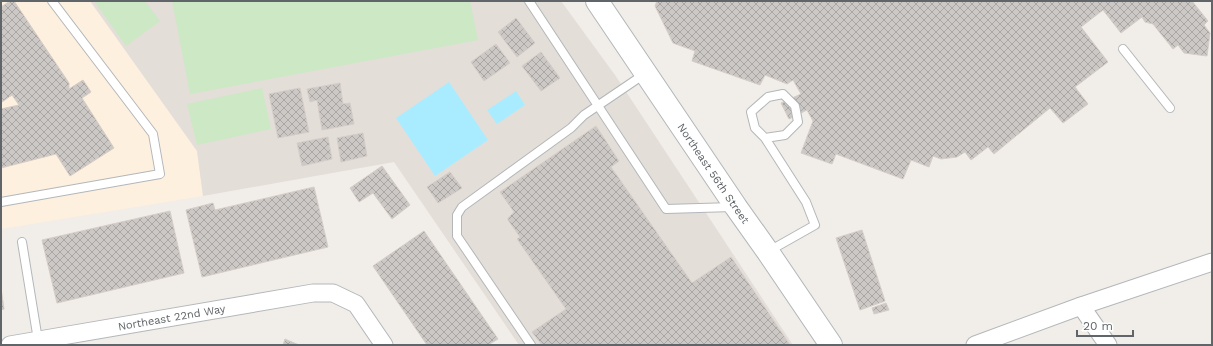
<svg xmlns="http://www.w3.org/2000/svg" width="1213" height="346" font-family="'Work Sans',sans-serif">
<style>
.commercial{fill:#fef0df}
.education{fill:#e4ded9}
.grass{fill:#cce8c4}
.water{fill:#aaecff}
.building{fill:url(#building-cross-hatch);stroke:#d6cdc6}
.lines{fill:none;stroke-linecap:round;stroke-linejoin:round}
.lane-casing{stroke:#b3b7ba;stroke-width:10}
.street-casing{stroke:#b3b7ba;stroke-width:19}
.secondary-casing{stroke:#b2b7ba;stroke-width:24}
.lane{stroke:#fff;stroke-width:8}
.street{stroke:#fff;stroke-width:17}
.secondary{stroke:#fff;stroke-width:22}
.labels{text-anchor:middle;dominant-baseline:central;stroke-width:3.5;stroke-linejoin:round;paint-order:stroke}
.street-label{font-size:11px;fill:#5f6568;stroke:#fff}
</style>
<defs>
<pattern id="building-cross-hatch" width="8" height="8" patternUnits="userSpaceOnUse"><rect width="8" height="8" fill="#ccc8c5"/><path d="M0 0l8 8M0 8l8-8" fill="none" stroke="#a9a6a4"/></pattern>
</defs>
<rect width="100%" height="100%" fill="#f1ede8"/>
<path class="commercial" d="M1,1H90L197,151L203,196L1,229Z"/>
<path class="education" d="M90,1H561L615,75L793,345H519L394,162L203,196L197,151Z"/>
<path class="grass" d="M94,1H145L160,21L126,46Z
M172,1H470L478,40L190,94Z
M262,88L271,129L197,145L187,104Z"/>
<path class="water" d="M449,82L488,140L435,176L396,118Z
M516,91L525,105L497,124L487,110Z"/>
<path class="building" d="M10,1H14L69,83V89L83,80L91,92L82,98L114,148L70,176L56,154L1,168V109L19,105L12,95L2,102L1,100V7Z
M657,1H1192L1208,21L1204,25L1210,33L1207,56L1184,53L1178,45L1173,49L1153,24L1145,22L1142,17L1121,33L1103,10L1081,27L1108,62L1075,87L1088,104L1063,123L1050,108L994,154L988,147L971,160L965,152L957,157L941,159L933,156L929,167L911,160L903,179L836,154L832,164L801,153L813,121L807,110L789,119L781,103L801,94L793,80L787,84L765,75L760,85L692,61L695,51L673,43L655,6Z
M516,18L535,43L517,57L498,32Z
M496,44L510,63L484,81L471,62Z
M541,52L560,78L541,91L522,66Z
M340,83L343,104L350,103L354,124L322,130L317,100L310,102L307,89Z
M300,88L309,132L278,138L269,94Z
M596,126L619,161L611,167L692,283L731,257L790,345H542L532,332L566,309L517,239L520,237L508,220V218L514,212L500,192Z
M363,133L367,156L341,162L337,138Z
M328,137L332,159L302,166L297,143Z
M382,166L410,205L392,219L373,193L359,202L350,188Z
M450,172L462,188L438,203L427,187Z
M314,187L328,247L202,277L186,210L213,203L215,210Z
M170,211L184,273L57,303L42,240Z
M862,230L885,301L860,310L836,238Z
M424,231L498,339L488,345H427L373,266Z
M1,288L4,309L1,310Z
M886,303L889,310L874,314L872,308Z
M285,339L299,345H283Z"/>
<g class="lines">
<defs>
<path id="lane" d="M529,1L666,209L733,207
M1123,49L1170,108
M765,138L785,135L798,122L795,106L783,94L768,97L751,112L755,128L765,138L806,202L815,225L769,251
M1,202L160,174L153,134L52,1
M22,242L38,340
M531,345L457,236V215L462,207L571,128L584,115L646,73"/>
<g id="street">
<path d="M1081,306L1108,345"/>
<path id="s1" d="M10,345L313,293H333L356,304L384,345"/>
<path d="M975,345L1081,306L1212,262"/>
</g>
<g id="secondary">
<path id="s2" d="M597,1L736,207L768,252L831,345"/>
</g>
</defs>
<use href="#lane" class="lane-casing"/>
<use href="#street" class="street-casing"/>
<use href="#secondary" class="secondary-casing"/>
<use href="#lane" class="lane"/>
<use href="#street" class="street"/>
<use href="#secondary" class="secondary"/>
</g>
<g class="labels">
<g class="street-label">
<text stroke="none"><textPath href="#s2" startOffset="208">Northeast 56th Street</textPath></text>
<text stroke="none"><textPath href="#s1" startOffset="164">Northeast 22nd Way</textPath></text>
</g>
</g>
<rect width="1213" height="346" fill="none" stroke="#5f6568" stroke-width="4"/>
<path d="M1077 330v6h56v-6" fill="none" stroke="#5f6568" stroke-width="2"/>
<text x="1083" y="330" font-size="12" fill="#5f6568" stroke="#ffffff" stroke-width="3" paint-order="stroke">20 m</text>
</svg>
